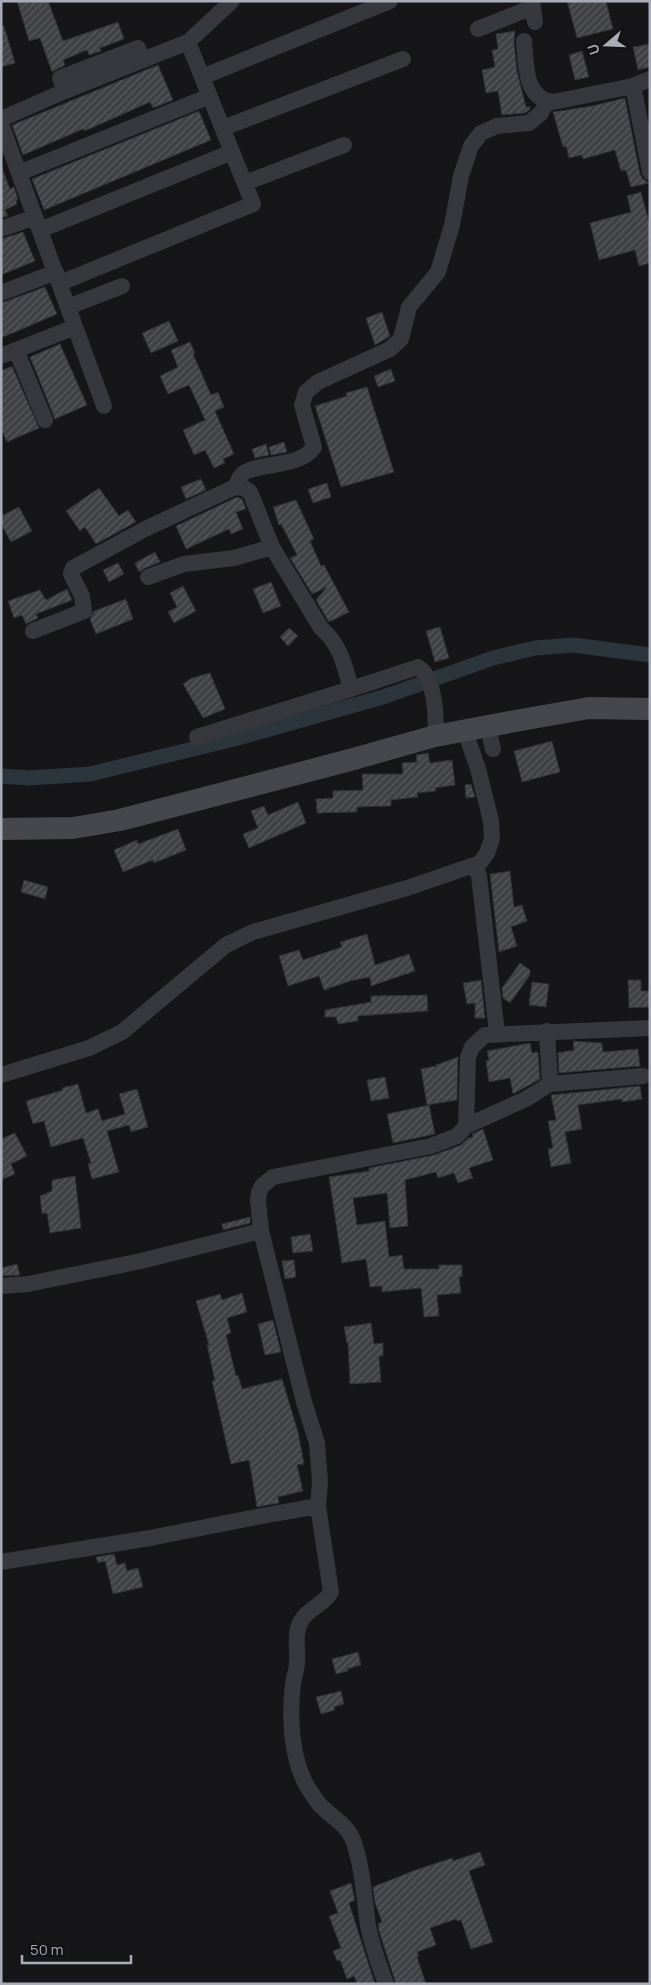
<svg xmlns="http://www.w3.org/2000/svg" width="651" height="1985" font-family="Manrope,sans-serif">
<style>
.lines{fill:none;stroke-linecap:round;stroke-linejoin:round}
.canal{stroke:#2c353c;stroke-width:15}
.building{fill:url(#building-hatch);stroke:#303034}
.street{stroke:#37383d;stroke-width:16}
.secondary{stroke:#45474d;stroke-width:22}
</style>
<defs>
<pattern id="building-hatch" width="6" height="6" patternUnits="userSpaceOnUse" patternTransform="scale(1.25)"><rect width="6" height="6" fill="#404145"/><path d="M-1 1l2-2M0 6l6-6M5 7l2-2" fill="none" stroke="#595a5e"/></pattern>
</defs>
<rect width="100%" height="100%" fill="#161618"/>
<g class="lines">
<path class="canal" d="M1,776L29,778L90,774L238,738L383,697L493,658L535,648L573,645L650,655"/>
</g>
<path class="building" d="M17,1H48L63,41L118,22L124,39L100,48L101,51L89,55L87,50L63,60L65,65L52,72L40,38L29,41Z
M567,1H606L613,29L577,38Z
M1,26H4L15,63L1,67Z
M515,31L514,42L517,71L526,107H530V109L525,113L502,115L498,91L486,93L482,70L495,67L492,50L498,49L496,34Z
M650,44V67L638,70L633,47Z
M582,51L589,77L575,80L569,55Z
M158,65L173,100L153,108L150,102L94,127L84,131L83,129L23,155L12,125Z
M625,98L640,174L643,179L649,183L631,187L626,170L621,171L615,150L583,159L582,155L569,158L566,146L563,147L553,112L592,106Z
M199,111L211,140L44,210L32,179Z
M2,168L10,189L14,187L18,199L16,200L17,204L5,210L8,216L1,218Z
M641,192L650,226V263L639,266L635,250L599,260L590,223L631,212L627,196Z
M23,232L35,261L1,275V239Z
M45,287L57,314L1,338V303Z
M382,312L390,336L375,345L366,318Z
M169,321L178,341L151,353L142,333Z
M190,342L195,353L193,354L211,395L218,392L224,407L215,411L234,454L223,459L225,463L214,468L205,450L194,455L183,430L205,420L189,385L168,394L160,376L178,367L171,350Z
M60,344L87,405L55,419L30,357Z
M12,366L39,428L7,442L1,429V371Z
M391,369L395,381L378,387L374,376Z
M367,387L394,472L341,487L315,406L347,396L346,393Z
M284,442L287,452L271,455L269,447Z
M266,444L269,455L255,458L252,449Z
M201,479L206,490L186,499L181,487Z
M327,483L331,497L313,503L308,489Z
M99,488L119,516L128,510L136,522L96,544L85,527L80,531L66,511Z
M237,497L242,499L246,509L236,512L243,529L231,534L229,529L186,549L176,526Z
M296,500L314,539L310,541L321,566L324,565L349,612L329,622L316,600L327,587L312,594L290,558L297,555L281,524L279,525L273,507Z
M19,507L32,531L11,542L1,524V516Z
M155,552L160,562L145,568L139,572L135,563Z
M118,563L124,574L109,582L103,570Z
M271,582L281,606L263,613L253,589Z
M183,586L196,611L174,623L168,612L177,607L170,593Z
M67,589L72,600L36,614L38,618L26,624L22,615L14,618L8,601L40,590L46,600Z
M126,599L133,619L96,634L90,619L94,611Z
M440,627L449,658L435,662L426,631Z
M289,628L298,636L288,646L280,637Z
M210,673L225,709L203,718L183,684L192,678Z
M552,741L560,772L522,782L514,751Z
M428,753L430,763L452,760L455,785L435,788L436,791L417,793L418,797L391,800V806L357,807V812L317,813L316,799L333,798V791L363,790L362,774H403L402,763L417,762L416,755Z
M471,784L475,797L466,798L465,785Z
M298,802L306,823L249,848L243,834L258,828L251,811L264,806L268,815Z
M178,829L186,850L154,863L153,860L123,872L114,850L137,840L138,844Z
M510,871L514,907L522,905L527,921L511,927L517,946L499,952L490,874Z
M24,880L48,887L45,899L21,892Z
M367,934L375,965L409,954L415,971L371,986L370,977L350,981L324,990L319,976L288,986L279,956L299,950L303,960L342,947L340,942Z
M520,963L530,970V975L510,1003L503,998L502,988Z
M481,980L485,1018H475V1003L467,1004L463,983Z
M628,980H641V991H650V1007L629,1008Z
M532,982L549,984L546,1007L529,1005Z
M427,995L428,1011L358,1016V1021L338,1024L336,1017H325V1010L371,1002V996Z
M573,1041L602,1043L603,1052L638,1049L640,1066L559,1073L558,1053L574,1050Z
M530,1043L532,1053L538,1052L540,1079L513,1094L510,1078L489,1082L486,1061L489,1060L487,1051Z
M458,1057L457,1100L427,1105L421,1069L436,1066V1065Z
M385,1077L389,1098L371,1101L367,1080Z
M78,1084L86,1113L98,1109L102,1121L125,1114L119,1094L137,1089L148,1127L131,1132L129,1125L107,1131L119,1172L92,1179L88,1164L91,1163L83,1138L51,1147L44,1121L33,1124L26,1101L63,1090L62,1088Z
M640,1086L642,1099L622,1102V1099L578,1105L582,1129L565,1132L571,1163L551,1167L548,1149L553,1148L548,1121L556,1120L551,1095Z
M429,1105L435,1134L393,1143L387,1114Z
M483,1129L493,1160L469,1168L473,1178L458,1183L454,1173L438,1178L436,1172L405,1180L408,1226L390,1228L387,1193L353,1198L357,1225L385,1221L389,1257L402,1255L404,1269H439V1265H462V1277H459L461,1293L437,1295L439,1316L424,1317L421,1288L382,1292V1286L370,1287L366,1259L342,1263L329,1177L369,1171V1168L434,1155L461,1145L468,1138L473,1137L472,1134Z
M15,1133L27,1156L11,1164L15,1174L1,1180V1139Z
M75,1176L81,1228L50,1233L47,1213L42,1214L40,1196L52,1191V1180Z
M250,1217V1223L223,1230L222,1224Z
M310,1234L313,1251L293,1253L291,1237Z
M294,1260L296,1277L285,1279L282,1261Z
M17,1264L20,1275L1,1276V1268Z
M242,1293L247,1312L227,1318L231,1333L226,1335L236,1376L238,1375L242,1389L282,1379L298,1432L304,1464L297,1465L303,1491L278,1497L279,1503L257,1507L249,1460L231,1464L212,1381H215L207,1345H209L196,1301L220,1294L222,1300Z
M273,1320L281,1352L265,1355L258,1324Z
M371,1323L374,1344L383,1343V1356H379L381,1382L350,1384L348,1343H347L344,1327Z
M114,1554L117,1565L125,1563L127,1571L138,1568L143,1587L113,1594L105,1561L98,1563L96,1557Z
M358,1652L361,1665L347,1669L348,1671L336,1674L332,1659Z
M341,1691L344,1704L334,1707L335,1710L321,1714L316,1697Z
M480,1852L485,1865L469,1871L493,1942L471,1949L461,1920L457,1921L456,1919L430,1928L436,1945L417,1952L419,1956L417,1957L426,1984H396L379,1931L378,1924L382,1922L375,1903L373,1887L413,1871L452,1858L453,1861Z
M351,1883L355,1900L349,1903L375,1984H357L354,1976L347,1979L340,1960L337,1961L333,1951L341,1948L329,1916L338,1913L330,1891Z"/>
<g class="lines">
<path class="street" d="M532,1L535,22
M478,29L533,7
M524,41C526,63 524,99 553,102L633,86L650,79
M202,77L390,1
M633,86L650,172
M65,91L60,78L138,48L143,60
M1,119L65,91L188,42L232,1
M1,124L104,406
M223,128L403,59
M19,173L210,96
M245,183L344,145
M1,229L35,217
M40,230L232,152L188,42
M60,283L253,204L232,152
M1,293L56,272
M68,307L122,286
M16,350L45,420
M1,356L75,327
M235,487C238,481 240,474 247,471C266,463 302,466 314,447L302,405L306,392L318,382L390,349L401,339L409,307L438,272L452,225L461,176L471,146L481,133L497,126L529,123L541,113L547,101
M148,577L184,564L234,558L272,547
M33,631L84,611L82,596L71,574L73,568L145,529L235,487L244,488L250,492L272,547L321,628C340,644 345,666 351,689L418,667C435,676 437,719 435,736
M488,727L493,749
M197,737L351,689
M475,866L479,876L497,1033
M1,1075L89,1048L122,1032L226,945L253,932L407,888L480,863L487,853L492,839L491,821L478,769L465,731
M550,1084L643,1076
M466,1126L526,1099L550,1084L547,1031
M1,1286L28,1284L141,1261L261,1231
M1,1562L150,1538L262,1516L318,1506
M386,1984C379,1965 372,1946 368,1926C364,1897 363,1868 353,1840C347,1824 330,1816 319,1804C315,1799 312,1794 308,1788C291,1759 289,1717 293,1684C294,1677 297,1669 297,1662C298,1648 294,1633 301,1621C308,1608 324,1605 331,1592L318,1506L320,1482L317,1443L304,1402L261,1231L258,1200L259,1192L262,1186L273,1177L431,1146L457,1136L466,1126L468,1057L472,1047L485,1035L650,1028"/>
<path class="secondary" d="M1,829L73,828L120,820L350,760L435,736L521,720L589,708L650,709"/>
</g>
<rect width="651" height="1985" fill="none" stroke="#a8adb8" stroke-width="5"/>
<g transform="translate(606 45) rotate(251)" stroke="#111113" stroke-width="4" paint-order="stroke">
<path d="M0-4L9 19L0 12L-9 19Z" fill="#a8adb8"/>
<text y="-8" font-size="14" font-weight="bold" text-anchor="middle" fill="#a8adb8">U</text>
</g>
<path d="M22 1955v8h109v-8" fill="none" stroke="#a8adb8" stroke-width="2.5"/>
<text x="30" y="1955" font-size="15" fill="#a8adb8" stroke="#111113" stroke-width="4" paint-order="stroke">50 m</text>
</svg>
